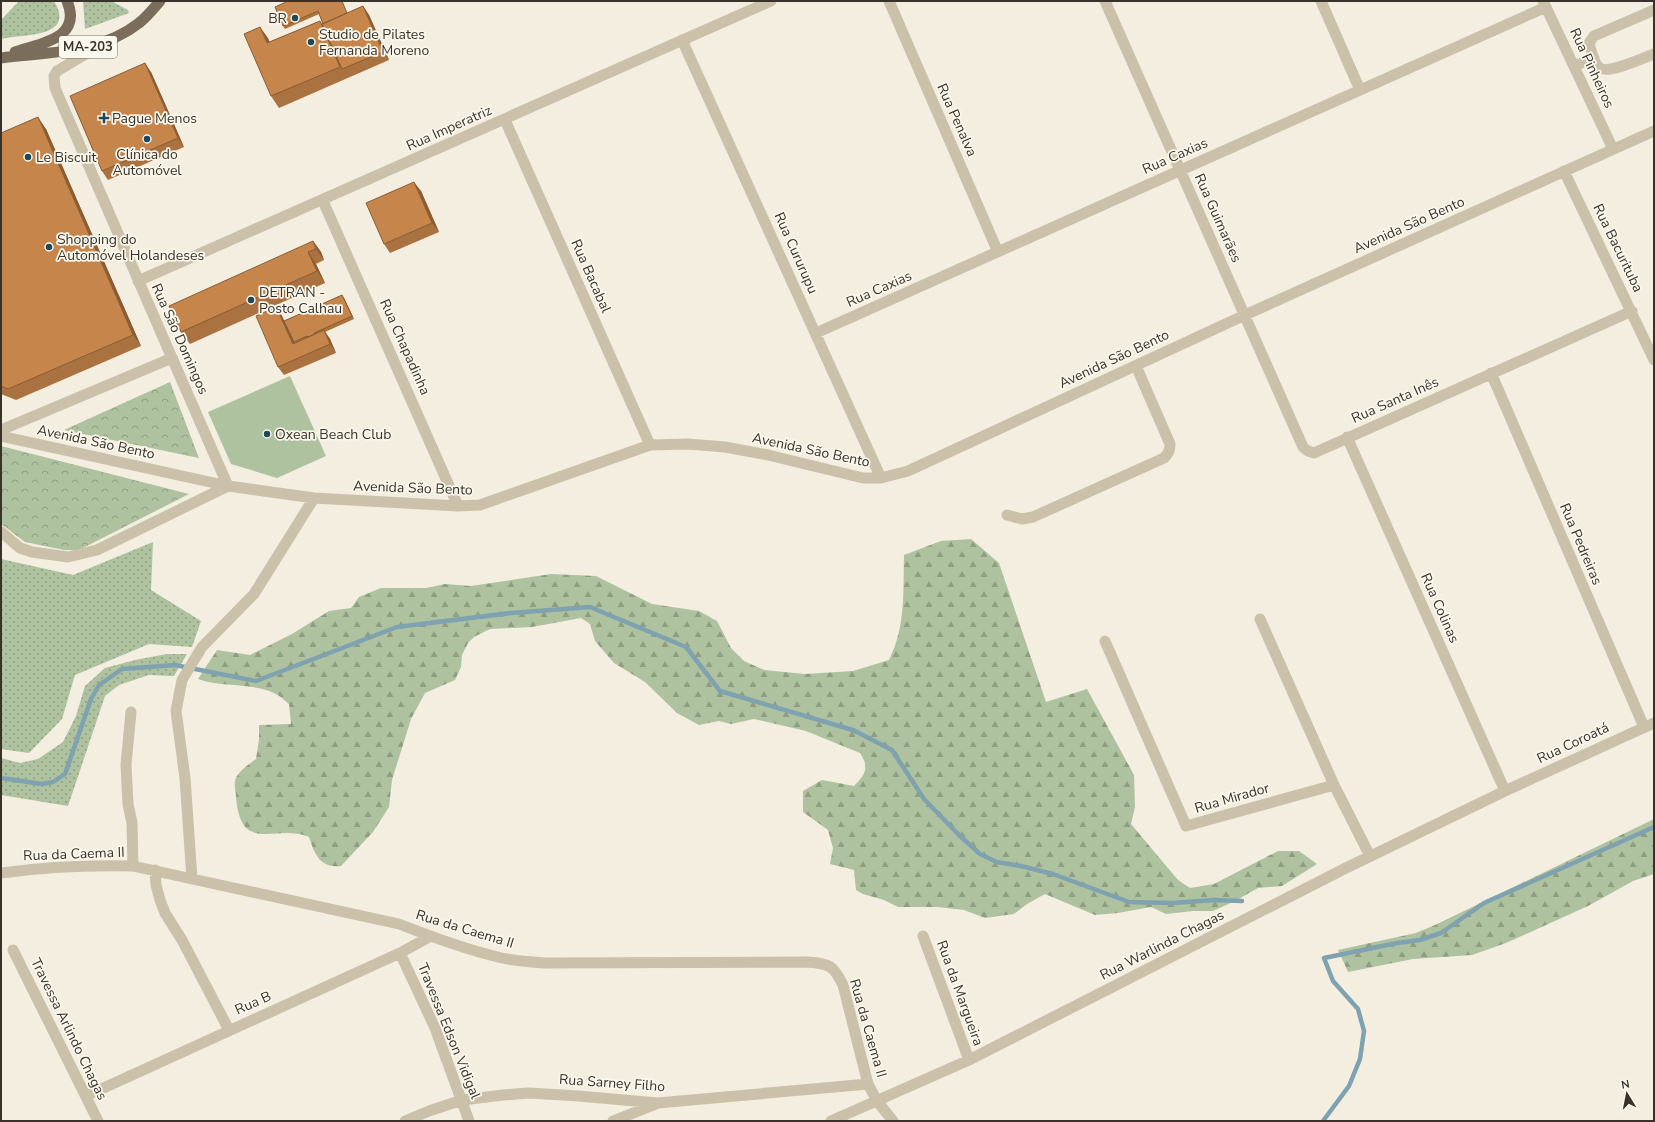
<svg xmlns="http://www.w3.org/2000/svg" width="1655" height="1122" font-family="'Nunito Sans',sans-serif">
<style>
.grass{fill:url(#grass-dots)}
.forest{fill:url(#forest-firs)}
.park{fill:url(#park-crowns)}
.garden{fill:#aec29f}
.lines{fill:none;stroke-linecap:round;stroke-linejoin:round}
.stream{stroke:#7ea2b0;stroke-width:4.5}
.minor{stroke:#cbc1ab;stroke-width:11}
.tertiary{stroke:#cbc1ab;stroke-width:11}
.primary{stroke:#7b6d5b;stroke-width:11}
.wall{fill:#a97240}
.shaded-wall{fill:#8a5d34}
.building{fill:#c5854b;stroke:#8a5d34}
.poi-dot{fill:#1f495b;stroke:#faf7ec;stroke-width:1.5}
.labels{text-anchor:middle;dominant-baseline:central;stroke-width:3.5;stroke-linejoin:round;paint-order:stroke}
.shield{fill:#faf7ec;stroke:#736d64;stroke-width:1}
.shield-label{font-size:13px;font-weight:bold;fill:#39322a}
.poi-label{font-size:14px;fill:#39322a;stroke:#faf7ec;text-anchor:start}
.street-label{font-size:14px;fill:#39322a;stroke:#faf7ec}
</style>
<defs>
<pattern id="grass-dots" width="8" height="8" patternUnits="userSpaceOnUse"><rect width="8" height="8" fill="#aec29f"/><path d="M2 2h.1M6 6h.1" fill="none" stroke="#8f9e82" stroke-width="1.8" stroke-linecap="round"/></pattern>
<pattern id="forest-firs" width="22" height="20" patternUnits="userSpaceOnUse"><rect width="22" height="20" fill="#aec29f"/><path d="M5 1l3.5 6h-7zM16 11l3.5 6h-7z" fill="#8f9e82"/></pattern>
<pattern id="park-crowns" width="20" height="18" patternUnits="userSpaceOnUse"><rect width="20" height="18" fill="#aec29f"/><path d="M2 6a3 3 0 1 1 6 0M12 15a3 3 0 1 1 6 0" fill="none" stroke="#8f9e82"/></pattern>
</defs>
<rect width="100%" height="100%" fill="#f3eedf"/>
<path class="grass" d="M19,1H54C77,39 21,34 1,39V20Z
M83,1H111L128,10L129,13L85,29Z
M153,542L151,590L201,621L192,647L149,644L75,675L62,719L29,753L1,749V559L73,575Z
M167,654H187L174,676L149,675L119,685L105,696L68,806L1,795V758L20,763L38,759L63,742L76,716L85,686L105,668L135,660Z"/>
<path class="forest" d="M971,539L999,563L1046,702L1087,689L1134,775L1135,807L1131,824L1178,880L1190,888L1214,884L1278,851H1299L1317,864L1282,886L1258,888L1235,901L1213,911H1193L1166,914L1151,907L1118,913L1095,915L1045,894L1027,904L1014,914L985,918L964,910L937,907H898L884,900L863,894L856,890L854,870L830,864L833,848L828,830L803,812V791L822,780L854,786C865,774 870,768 860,753L806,731L754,719L731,724L719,721L699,725L677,713L645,682L614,663L595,641L590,624L581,618L532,627L490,629L474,637L468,643L462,655L461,667L455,680L425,693L411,719L392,780L389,807L373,832L341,866C320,868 315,855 309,837C275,823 241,856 236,797C236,792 234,786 235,781C237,772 249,764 256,759L259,740V725L291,724L289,704C284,700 279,695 274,693C250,682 223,688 198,679L217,650L250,655L292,634L329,611L351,608L359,597L381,588H426L445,584L471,586L551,574L596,576L652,604L699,611L717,621L731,648L744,661L764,670L805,674L853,671L889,660C906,626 903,592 904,555L941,541Z
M1654,819V874L1633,881L1588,906L1506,943L1472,955L1413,959L1348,972L1338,950L1416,933L1435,925Z"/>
<path class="park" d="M170,382L199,458L64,430Z
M1,446L189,494L79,550H64L25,542L1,524Z"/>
<path class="garden" d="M290,376L326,456L277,478L231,464L208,412Z"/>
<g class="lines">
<path class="stream" d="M1,778L42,784L53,782L65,774L91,699L99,685L122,669L175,665L256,681L397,627L511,613L590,607L686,647L720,691L853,730L892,750L924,799L959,835L980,854L997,862L1021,866L1053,874L1129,902L1173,903L1214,900L1242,901
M1323,1121L1349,1086L1360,1059L1364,1031L1358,1009L1333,981L1324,958L1397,943L1420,940L1441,933L1484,903L1654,827"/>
<path class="minor" d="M889,1L998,252
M1105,1L1303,447L1308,451L1314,453L1632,311
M1321,1L1360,90
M1543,1L1613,149
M1654,10L1594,36L1589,43C1591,50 1594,65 1600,68C1609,74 1643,58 1654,54
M682,40L881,478
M1574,66L1594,58
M505,120L650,445
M1564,171L1654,360
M323,201L458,506
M816,333L1546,7
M172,358L228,486
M1491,373L1644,727
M1,436L228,486L314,498L458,506L480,505L650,445L688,444L725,447L768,455L863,478H881L908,471L1245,315L1654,131
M1347,437L1505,791
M1007,515L1022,519L1033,517L1164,458C1169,453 1170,450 1170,444L1136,366
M1,532L20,548L32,552L68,557L97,550L228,486
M1260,619L1334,785L1370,856
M1105,641L1186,826L1334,785
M131,712L126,765L128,804L132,823L133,866
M155,870L156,885L160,900L165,913L182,940L229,1030
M1,873C45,867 88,865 133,866L399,924C432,937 467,950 502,958C516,961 530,962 545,963L808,962C830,964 833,965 843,985L868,1084L877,1101L893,1121
M192,879L185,778L176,711L182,680L202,647L254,594L314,498
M923,936L969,1060
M13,950L98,1121
M400,953L435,1028L469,1121
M86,1096L400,953L431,936
M405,1121L429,1111L462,1100L503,1095L529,1093L578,1096L658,1103L868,1084
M613,1121L656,1104
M831,1121L969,1060L1346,868L1505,791L1654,723"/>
<path class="tertiary" d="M138,281L771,1
M1,430L172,358L55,88L54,76L57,71L101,45"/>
<path class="primary" d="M15,52C40,43 83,39 67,1
M1,58C48,52 100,54 139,23C147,17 154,8 160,1"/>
</g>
<path class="wall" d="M363,6L369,15L389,60L279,108L271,96L268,38L269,42L320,21L322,24H323L319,14L285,29L283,26L275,7L348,13Z
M151,72L184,147L108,180L102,171Z
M46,129L141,346L16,400L1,394V133Z
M421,191L439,232L390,253L384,244Z
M313,241L321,252L324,260L316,264L325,283L190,344L181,332Z
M344,298L354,319L325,332L330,339L336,353L284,375L278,367L276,307L282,316L284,321Z"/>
<path class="shaded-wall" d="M363,6L369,15L389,60L383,52Z
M260,27L268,38L275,55L267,43Z
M145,63L151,72L184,147L178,138Z
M38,117L46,129L141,346L133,335Z
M414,182L421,191L439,232L432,223Z
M313,241L321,252L324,260L316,249Z
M308,252L316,264L325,283L317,271Z
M342,295L344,298L354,319L352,316Z
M276,307L282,316L299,353L293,344Z
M324,330L330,339L336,353L330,344Z"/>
<path class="building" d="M288,1H342L347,13L323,24L318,11L283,26L275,7Z
M363,6L383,52L342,69L322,24Z
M320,21L340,67L271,96L244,34L260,27L267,43Z
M145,63L178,138L102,171L70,96Z
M38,117L133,335L8,389L1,386V133Z
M414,182L432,223L384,244L366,203Z
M313,241L316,249L308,252L317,271L181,332L169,306Z
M342,295L352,316L314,333L315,334L308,337L307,336L294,342L284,321Z
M276,307L293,344L324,330L330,344L278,367L256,316Z"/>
<g class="poi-dot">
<circle cx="295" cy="18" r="4"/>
<circle cx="311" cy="42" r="4"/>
<path d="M102 112h4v4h4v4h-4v4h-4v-4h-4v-4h4z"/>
<circle cx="147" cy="139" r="4"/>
<circle cx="28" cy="157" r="4"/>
<circle cx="49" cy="247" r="4"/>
<circle cx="251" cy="300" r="4"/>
<circle cx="267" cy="434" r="4"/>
</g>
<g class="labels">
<rect class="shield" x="59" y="36" width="58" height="22" rx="3"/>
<g class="shield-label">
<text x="88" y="47">MA-203</text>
</g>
<g class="poi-label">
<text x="287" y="18" text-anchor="end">BR</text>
<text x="319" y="34">Studio de Pilates<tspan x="319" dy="16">Fernanda Moreno</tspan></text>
<text x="112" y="118">Pague Menos</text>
<text x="147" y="154" text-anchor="middle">Clínica do<tspan x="147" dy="16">Automóvel</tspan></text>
<text x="36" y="157">Le Biscuit</text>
<text x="57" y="239">Shopping do<tspan x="57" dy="16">Automóvel Holandeses</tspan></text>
<text x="259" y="292">DETRAN -<tspan x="259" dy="16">Posto Calhau</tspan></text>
<text x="275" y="434">Oxean Beach Club</text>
</g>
<g class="street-label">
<text transform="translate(1592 68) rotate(65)">Rua Pinheiros</text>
<text transform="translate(957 120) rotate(66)">Rua Penalva</text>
<text transform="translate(449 128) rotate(-24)">Rua Imperatriz</text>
<text transform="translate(1175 156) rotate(-24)">Rua Caxias</text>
<text transform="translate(1218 218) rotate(66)">Rua Guimarães</text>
<text transform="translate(1409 225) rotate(-24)">Avenida São Bento</text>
<text transform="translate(1618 248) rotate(64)">Rua Bacurituba</text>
<text transform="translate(796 253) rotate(66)">Rua Cururupu</text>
<text transform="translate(591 276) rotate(66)">Rua Bacabal</text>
<text transform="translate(879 289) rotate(-24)">Rua Caxias</text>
<text transform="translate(180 339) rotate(66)">Rua São Domingos</text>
<text transform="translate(405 347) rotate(66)">Rua Chapadinha</text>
<text transform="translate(1114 359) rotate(-25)">Avenida São Bento</text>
<text transform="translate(1395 400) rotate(-24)">Rua Santa Inês</text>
<text transform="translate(96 442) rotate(12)">Avenida São Bento</text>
<text transform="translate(811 450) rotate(12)">Avenida São Bento</text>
<text transform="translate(413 488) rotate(2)">Avenida São Bento</text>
<text transform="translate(1581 544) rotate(67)">Rua Pedreiras</text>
<text transform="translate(1440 608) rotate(66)">Rua Colinas</text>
<text transform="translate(1573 743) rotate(-25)">Rua Coroatá</text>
<text transform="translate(1232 798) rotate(-16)">Rua Mirador</text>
<text transform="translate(74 854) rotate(-2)">Rua da Caema II</text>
<text transform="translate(465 929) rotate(17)">Rua da Caema II</text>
<text transform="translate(1162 945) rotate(-27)">Rua Warlinda Chagas</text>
<text transform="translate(960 993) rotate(70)">Rua da Margueira</text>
<text transform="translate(253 1003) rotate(-24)">Rua B</text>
<text transform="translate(868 1028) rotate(74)">Rua da Caema II</text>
<text transform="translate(69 1029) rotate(64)">Travessa Arlindo Chagas</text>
<text transform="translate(449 1031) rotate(68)">Travessa Edson Vidigal</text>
<text transform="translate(612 1083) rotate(4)">Rua Sarney Filho</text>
</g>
</g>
<rect width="1655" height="1122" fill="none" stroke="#39322a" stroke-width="4"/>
<g transform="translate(1627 1094) rotate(350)" stroke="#faf7ec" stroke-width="3" paint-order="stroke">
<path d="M0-3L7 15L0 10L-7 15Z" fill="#39322a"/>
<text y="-6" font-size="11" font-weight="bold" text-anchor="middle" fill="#39322a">N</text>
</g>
</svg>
